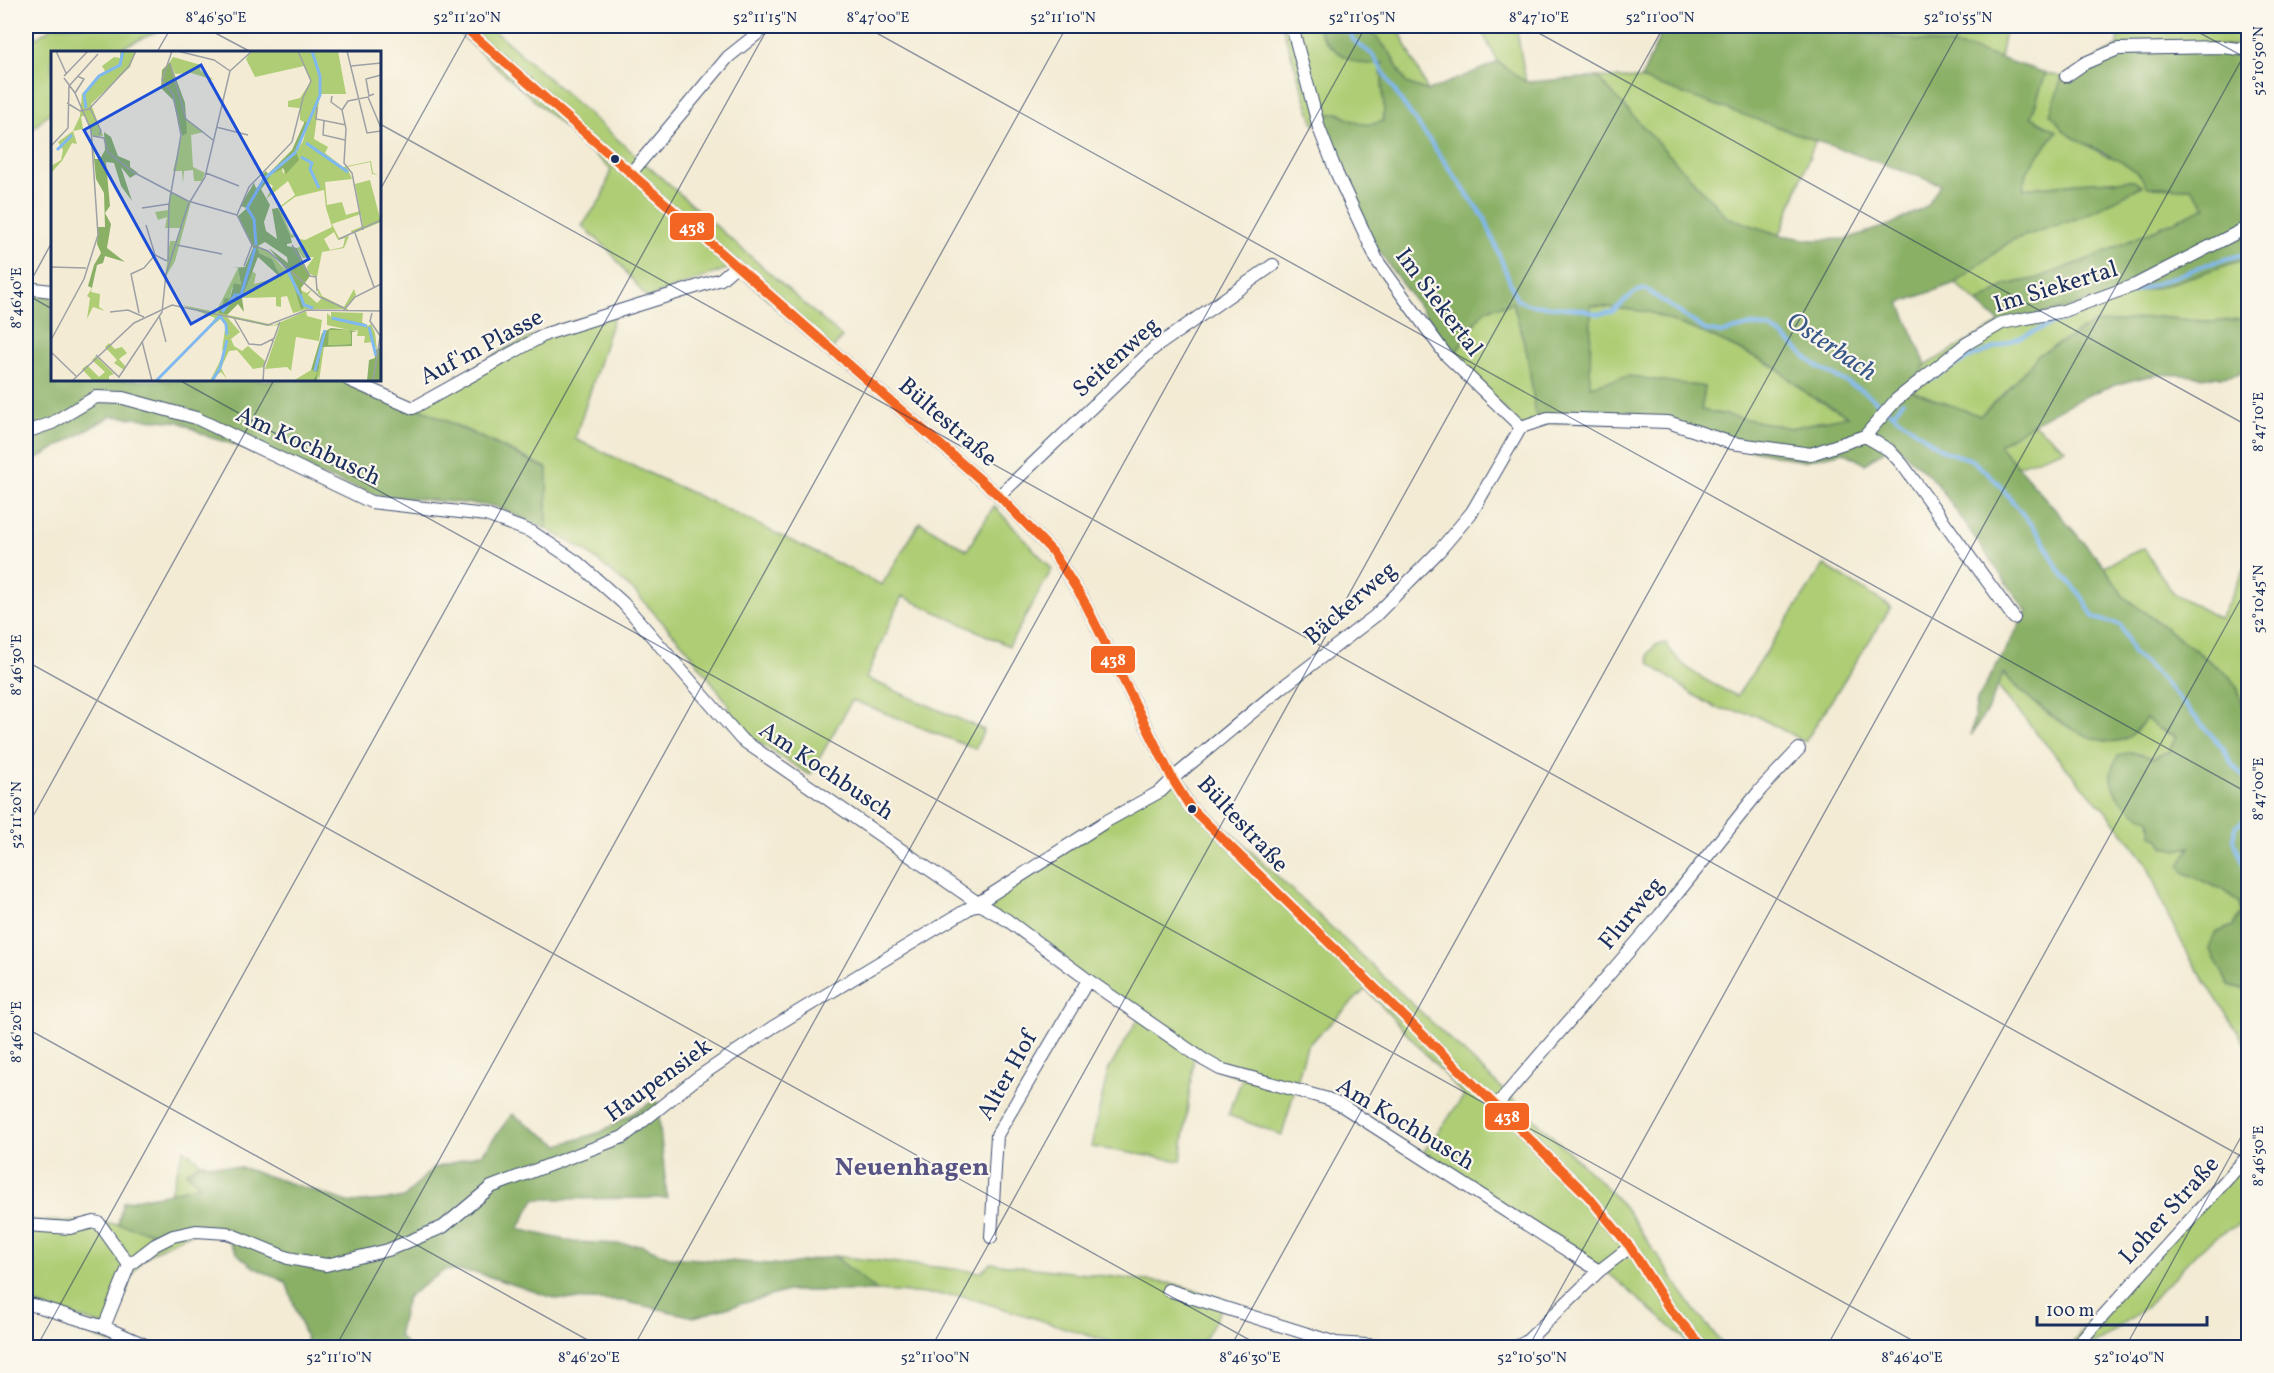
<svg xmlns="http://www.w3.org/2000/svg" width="2274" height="1373" font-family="Vollkorn,serif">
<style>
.green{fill:#aecd75;stroke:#647e6a;stroke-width:1.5}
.forest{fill:#8ab066;stroke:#527062;stroke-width:1.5;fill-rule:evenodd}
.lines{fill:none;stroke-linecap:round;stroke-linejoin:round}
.stream{stroke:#80b8f0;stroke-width:4}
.minor-casing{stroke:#3b4b70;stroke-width:14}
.minor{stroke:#fff;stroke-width:12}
.bus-1-casing{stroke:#fbf7ec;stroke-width:14}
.bus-1{stroke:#f26522;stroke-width:9}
.ticks{fill:none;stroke:#1b2f5e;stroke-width:1.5;stroke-opacity:0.45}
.bus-dot{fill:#1b2f5e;stroke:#fbf7ec;stroke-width:2}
.labels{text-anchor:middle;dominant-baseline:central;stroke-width:4.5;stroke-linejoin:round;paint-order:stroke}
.street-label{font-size:24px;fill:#1b2f5e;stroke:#fbf7ec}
.water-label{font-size:26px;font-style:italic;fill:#39588a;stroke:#fbf7ec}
.neighbourhood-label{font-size:26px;font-weight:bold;fill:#575485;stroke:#fbf7ec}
.inset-river{fill:none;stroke:#80b8f0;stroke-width:3}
.inset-road{fill:none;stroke:#9da0a5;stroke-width:1.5}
.view{fill:#1d4ed8;fill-opacity:0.15;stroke:#1d4ed8;stroke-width:3}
.inset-edge{fill:none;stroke:#1b2f5e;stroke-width:3}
.line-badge{stroke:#fbf7ec;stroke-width:2}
.badge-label{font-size:16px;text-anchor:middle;font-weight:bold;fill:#fff}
.neatline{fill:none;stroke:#1b2f5e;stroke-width:2}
.ticks-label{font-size:15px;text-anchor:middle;fill:#1b2f5e}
</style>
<rect width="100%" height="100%" fill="#fbf7ec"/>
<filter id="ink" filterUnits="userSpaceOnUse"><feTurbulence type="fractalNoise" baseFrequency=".0167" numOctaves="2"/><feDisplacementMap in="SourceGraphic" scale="12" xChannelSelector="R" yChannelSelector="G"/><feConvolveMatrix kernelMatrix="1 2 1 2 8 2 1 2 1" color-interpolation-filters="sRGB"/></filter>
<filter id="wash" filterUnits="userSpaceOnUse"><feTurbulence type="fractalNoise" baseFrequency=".008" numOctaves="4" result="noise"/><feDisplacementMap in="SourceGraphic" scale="24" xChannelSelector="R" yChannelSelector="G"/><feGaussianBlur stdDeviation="1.35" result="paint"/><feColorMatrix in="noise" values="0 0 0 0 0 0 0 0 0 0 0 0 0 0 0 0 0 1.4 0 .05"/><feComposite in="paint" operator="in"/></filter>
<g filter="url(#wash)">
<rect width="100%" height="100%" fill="#f3ebd4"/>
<path class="green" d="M26,26L36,38L54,26H170L127,45L115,52H52V110L26,136Z
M451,26H489C606,130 725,233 842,337L829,354L732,267L647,298L608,249L582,226L603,196L611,169Z
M1282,26H1317C1329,57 1354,58 1383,63L1381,67L1384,108L1383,121C1361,129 1357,123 1338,113L1323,115L1314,125Z
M1367,26H1397L1428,91L1406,83L1390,53Z
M1479,26H1516L1526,82L1498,62Z
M1814,26H1856L1971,36L1974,26H2006L2000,58L1968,48Z
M2119,26H2248C2248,35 2240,40 2234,45L2118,46Z
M2046,73L2062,77L2057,119L2065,132L2104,155L2124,161L2141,175L2148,187L2191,188L2207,207L2089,259L2038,278L2006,285L1978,303L1955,283L2012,240L2082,217L2141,186L2132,180L2077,183L2022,189L2026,172L2057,131L2031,117Z
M1597,77L1641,79L1816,139L1780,235L1727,218Z
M2248,258V318L2213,322L2157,317L2006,392L1980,416L1907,389L1926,365L2000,323L2159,287Z
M1513,303L1527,353L1537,423L1528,432L1490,395L1455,354L1474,324L1485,310Z
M1591,305L1649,312L1706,334L1774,366L1809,395L1849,416L1790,428L1701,410L1705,387L1589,386Z
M617,307L575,439L722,507L882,585L920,522L967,550L994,506L1052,569L1009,646L902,596L866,678L984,730L975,749L852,700L810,775L728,723L729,705L687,649L634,591L586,551L547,529V468L411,404L456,380L506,348L552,328Z
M2033,423L2065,449L2018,466L1998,445Z
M2144,548L2167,585L2175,594L2220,619L2248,562V720L2237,687L2206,658L2123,596L2104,566Z
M1824,565L1891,607L1805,742L1753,714L1716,708L1691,693L1650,664L1648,655L1655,645L1666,643C1681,670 1710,683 1737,696Z
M2002,673C2018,688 2059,728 2080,731C2098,733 2118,731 2136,731L2146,718L2157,728L2176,737L2169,751L2153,758L2131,752L2152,827V835L2160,840L2165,847L2191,846L2185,873L2221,889L2239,902L2241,913L2233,926L2215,933L2229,985L2243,989L2248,993V1048L2190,958L2168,916L2146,862L2110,816L2062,763L1997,686Z
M1178,768L1204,807L1606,1187L1626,1209L1694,1310L1726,1347H1694L1605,1270L1422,1154L1464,1096L1366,989L1307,1046L1282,1135L1228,1115L1242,1079L1194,1056L1181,1161L1091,1147L1108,1071L1140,1016L985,907Z
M2248,1146V1219L2216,1237L2195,1254L2146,1307L2101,1340L2084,1347L2068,1348Z
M184,1149L201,1163L186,1172L199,1185L170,1193Z
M26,1220L118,1224L157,1234L196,1232C182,1236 147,1253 139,1264C126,1283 121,1307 115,1329L26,1301Z
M834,1256L981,1272L991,1263L1175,1284L1226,1300L1201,1347H1126L963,1296L877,1291Z"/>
<path class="forest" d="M1317,26H1367L1390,53L1406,83L1428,91L1498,62L1526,82L1597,77L1727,217L1780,235L1812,240L1846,239L1889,225L1919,211L1928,205L1940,184L1641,79L1664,26H1814L1968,48L2046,73L2031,117L2057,131L2026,172L2023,189L2077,183L2132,180L2142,186L2082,217L2012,240L1955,283L1900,303L1926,365L1907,389L1980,416L2006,392L2038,355L2092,324L2157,317L2213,322L2248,318V369C2219,386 2189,371 2158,375C2100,383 2047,414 1999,445L2104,566L2123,596L2229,676L2237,687L2248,720V993L2243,989L2229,985L2209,948L2215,933L2233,926L2241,913L2239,902L2221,889L2185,873L2180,866L2190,847L2178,850L2165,847L2160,840L2152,835L2150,819C2130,814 2106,791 2112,769C2113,765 2116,760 2118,756L2131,752L2153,758L2169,751L2176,736L2157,728L2146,718C2140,726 2133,737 2122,740C2086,751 2026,697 2003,673L1988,709L1971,735L1977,700L2027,612L1936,482L1894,443L1865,464L1844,452L1803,461L1738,447L1666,421L1537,423L1527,353L1513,303L1485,310L1474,324L1455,354C1422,310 1387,267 1360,219C1343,187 1332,150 1323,115L1338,113C1355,123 1364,128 1383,121L1384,108L1381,67L1383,63C1378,63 1373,65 1368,64C1347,63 1324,45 1317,26ZM1591,305L1649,312L1706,334L1774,366L1809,395L1848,416L1790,428L1701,410L1705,387L1629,376L1590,386Z
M2118,46L2248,47V144L2245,145L2248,160V258L2159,287L2000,323L1978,303L2006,285L2038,278L2089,259L2206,207L2191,188L2148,187C2133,161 2106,156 2082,142C2077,139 2069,136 2065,132C2059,127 2057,119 2050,114L2062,77Z
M26,285L52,288V380H360L547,469V529L494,506L376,495L250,449L209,437L180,422L111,416L26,465Z
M657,1099L667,1198L535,1199L518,1229L574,1242L641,1245L669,1257L785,1265L834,1256L877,1291H788L694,1317L623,1301L557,1299L478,1273L445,1270L407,1297L398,1335L409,1347H309L286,1282C260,1271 237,1262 226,1235L196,1232L157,1234L118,1224L123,1202L170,1193L199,1185L186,1172L201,1163L243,1168L351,1203L404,1198L432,1169L483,1153L512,1114L559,1145L601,1132Z
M37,1306L138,1347H121L40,1314Z"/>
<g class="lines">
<path class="stream" d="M1345,26L1354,41L1373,55L1400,99L1485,219L1517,300L1530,305L1580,309L1598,314L1612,312L1635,292L1645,289L1705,330L1721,333L1752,325L1772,329L1783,336L1816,366L1863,391L1893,414L1903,401
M1929,380L1965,360L2081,312L2208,264L2248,253
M1893,414L1942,450L1972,460L1996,481L2042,538L2058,569L2081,595L2094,618L2121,625L2133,654L2155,672L2222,747L2233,766L2244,777L2248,778
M2248,817L2237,825L2233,838L2248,875"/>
</g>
</g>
<g filter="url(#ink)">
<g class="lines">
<defs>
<path id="minor" d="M463,26L999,496L1052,551L1083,599L1173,780L1190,807L1588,1196L1630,1247L1669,1308L1703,1348
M1292,26L1319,128L1337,174L1378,262L1446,355L1521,427
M2066,76L2085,63L2118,49L2222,47L2248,50
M631,173L728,57L767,26
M26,288L52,291
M349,380L413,408L546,334L721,279L736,266
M1521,427L1548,418L1668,422L1732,443L1811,454L1865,436L1896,400L1966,344L2002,323L2063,311L2135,285L2248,227
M26,432L52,423L96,397L123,398L196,418L371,502L486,515L532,532L577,562L623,603L741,739L978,903L1007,920L1088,980L1204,1060L1220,1069L1328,1099L1344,1107L1599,1271
M1865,436L1889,450L1902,464L2014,618
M999,496L1154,348L1273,265
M1496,1106L1660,915L1761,789L1799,749
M26,1225L70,1228L94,1222L99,1223L129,1265
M991,1237L997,1135L1088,980
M1168,1290L1336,1343L1411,1348
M26,1304L37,1306L104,1327L152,1348
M104,1327L129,1265L155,1245L173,1236L196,1231L227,1233L288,1258L326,1265L388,1250L443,1227L491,1187L623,1137L697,1078L773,1027L978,903L1105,822L1161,791L1178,774L1280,689L1375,616L1439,551L1472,512L1521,427
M1513,1348L1526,1342L1599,1271L1630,1247
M2074,1348L2248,1156"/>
</defs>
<use href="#minor" class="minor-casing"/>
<use href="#minor" class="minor"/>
<defs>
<path id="bus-1" d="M463,26L999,496L1052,551L1083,599L1173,780L1190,807L1588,1196L1630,1247L1669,1308L1703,1348"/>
</defs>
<use href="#bus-1" class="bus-1-casing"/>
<use href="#bus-1" class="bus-1"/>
</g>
</g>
<path class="ticks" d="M202,26L251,52M864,26L2248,793M1526,26L2248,426M2187,26L2248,59M157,52L172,26M380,124L2248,1160M380,190L471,26M26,290L52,242M26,294L52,309M179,380L1926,1348M26,661L1264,1348M26,829L274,380M26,1028L602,1348M36,1348L769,26M335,1348L1067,26M633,1348L1366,26M931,1348L1664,26M1230,1348L1962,26M1528,1348L2248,48M1826,1348L2248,586M2125,1348L2248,1124"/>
<g class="bus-dot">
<circle cx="615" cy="159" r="5"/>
<circle cx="1192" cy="809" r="5"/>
</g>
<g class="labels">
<g class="street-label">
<text transform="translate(2056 288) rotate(-17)">Im Siekertal</text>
<text transform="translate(1438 303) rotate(53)">Im Siekertal</text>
<text transform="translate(482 348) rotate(-28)">Auf'm Plasse</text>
<text transform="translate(1117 358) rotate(-42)">Seitenweg</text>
<text transform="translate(947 423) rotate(41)">Bültestraße</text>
<text transform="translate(308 447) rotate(25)">Am Kochbusch</text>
<text transform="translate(1351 604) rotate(-41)">Bäckerweg</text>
<text transform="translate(826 772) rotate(34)">Am Kochbusch</text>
<text transform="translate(1242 825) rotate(47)">Bültestraße</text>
<text transform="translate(1632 914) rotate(-50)">Flurweg</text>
<text transform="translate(1008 1076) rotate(-61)">Alter Hof</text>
<text transform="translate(659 1081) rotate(-36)">Haupensiek</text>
<text transform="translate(1405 1125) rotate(31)">Am Kochbusch</text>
<text transform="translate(2170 1211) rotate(-48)">Loher Straße</text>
</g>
<g class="water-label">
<text transform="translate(1831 347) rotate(34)">Osterbach</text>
</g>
<g class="neighbourhood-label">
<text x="912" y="1168">Neuenhagen</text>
</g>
</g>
<g transform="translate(51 51)">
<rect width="330" height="330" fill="#f3ebd4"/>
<path d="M69,0H85L79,16L40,53L52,85L42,86L34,64L30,66L32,78L22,80L26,93L21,92L11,110L0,122V115L10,109L12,99L7,91L22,80L29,65L31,43L54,20L51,15L63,6L69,7ZM189,0H287L295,43H269L263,88L277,96L274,102L292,116L320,110L322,122L327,124L321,123L319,111L296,116L301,128L274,131L276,154L291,151L295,164L309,160L304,133L319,129L330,171L301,183L300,180L312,175L310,163L281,173L288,187L298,185L293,197L271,201L266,226L257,222L256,216L263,206L252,207L246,197L252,194L249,188L254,189L281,176L275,157L273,139L244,146L229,157L240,183L248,185L240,187L227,157L244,144L237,130L215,148L222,135L216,131L210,138L214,129L231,116L232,123L252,90L257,73L249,69V57L237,56V50L249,47L260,30L253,15L204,26L195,8L199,1ZM283,181L287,189L294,187L292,196L279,199L273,188ZM122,6L150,14L149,19L163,29L140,22L124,23L119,11ZM135,68L153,81L140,84L142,116L154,122L151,130H143L142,119L133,120L132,132L131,120H122ZM119,141L140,151L124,210L114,227L119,190H126L130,177H114L116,166L107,169L104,161L117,159ZM207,195L217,200L239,224L250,259L253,254L249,239L256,242L261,238L257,244L266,252L271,247L267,242L266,235L271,245L293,256L303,238L305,244L295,257L299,260L286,256L292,258H257L242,262L236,245L230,246V256L225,255V246L191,247L201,220L205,223L203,233L229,226L221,208L208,202ZM187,217L190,234L181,237L179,248L171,251L168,262L223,274L255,260L256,265L271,269L268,290L245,286L240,320L236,316L214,318L229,274L216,275L176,266L189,281L180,288L183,295L191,300L197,295L214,310L213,316L202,318L186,299L178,300L170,317L176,328L170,321L159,330L174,300L171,299L175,271L171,267L157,278L164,267L131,254L165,261ZM41,237L40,241L49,243L48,256L54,260L42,256L36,268L39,247L36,245ZM280,261L312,262L311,271L317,275L320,273L324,282L326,299L322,291L313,292L314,285H306L307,279H299L300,293L276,294L278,279H298L276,274V262L280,266ZM58,292L64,298L71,296L76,302L68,308L75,316L73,319L63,312L66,309L54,296ZM271,296H273L268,330L267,323L261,330H242L260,319L267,322ZM45,305L63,323L58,325V330H42L31,318L36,314L48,326L54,321L41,309Z" fill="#aecd75" fill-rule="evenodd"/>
<path d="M119,11L134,52L136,82L131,85L122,49L110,37L111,19ZM254,70L257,73L245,101L248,109L235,123L232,117L220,124L210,138L219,154L213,171L215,180L226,188L221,158L227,157L239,184L241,192L236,193V195L246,197L259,225L250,237L253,256L250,259L239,224L218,197L237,212L236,206L214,191L207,195L208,202L221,208L230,227L207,206L191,247L193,261L187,253L176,264L167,262L174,247L179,248L183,232L190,234L187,217H181L194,216L202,197L187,165L196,157L189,155L203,132L205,137L210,135L212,123L215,120L217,123L241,99ZM40,79L44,108H49L54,99L53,81L60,86L67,105L79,110V116L87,122L79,127L70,116L81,150L70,135L63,112L55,111L59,155L54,162L60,173L56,197L74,211L54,205L52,212L46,214L41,237L37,235L43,214L50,202L46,193L47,176H54L53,142L45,128ZM280,277L307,280L301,281V295L271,296L266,330H261L267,322L260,319L271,282ZM278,279H299L300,293L277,294ZM329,297L330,330H316L318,309L324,307V299Z" fill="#8ab066" fill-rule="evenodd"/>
<path class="inset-river" d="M35,57L33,43L48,25L69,14L72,0M255,92L297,121M6,99L21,84M245,100L269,44V25L261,0M250,106L261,112L259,118L268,137M205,194L203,168L196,157L213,128L245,101M236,218L248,243M249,243L253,254L262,257M171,261L184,244H190L204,197M281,267L316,275M318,276L325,305M264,320L274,279M105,330L169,265L175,273L176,284M161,330L169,317L176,289"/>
<path class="inset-road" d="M5,0L15,22M126,0L163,9L179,20M296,0L316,82L330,80M119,12L135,68L162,89M300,15L330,12M179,20L201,0M13,25L37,0M24,42L33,28L26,25M323,43L318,45L315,28L330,24M281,45L280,51L291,59M16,52L29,60L38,58L78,15L85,0M266,56L265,68L295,74M39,57L50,80L48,84M273,70L272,84L294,89M165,76L197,84M42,85L53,87L57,101L82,121L137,150L186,164M0,95L17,77L18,35L47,3M155,122L188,135M91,157L118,153M186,164L198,136L241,91L252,47L260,30L247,0M186,164L201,194L217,200L269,246L293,257M95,174L104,204L116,210M312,179L301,122L293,112L295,78L291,59L297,50L317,46L330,77M304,182L323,236M288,188L330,169M126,194L171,203M241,194L259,225L265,226L266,240M117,210L118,153L130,84L122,43L111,29L121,0M193,215L201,194M0,216L35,217M293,259L304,246L330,233M59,261L77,259L93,266M88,262L80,223L93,217L104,204M321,262L319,270L330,286M108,264L115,291M183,267L198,293L210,294L224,287M0,289L33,228L47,184L40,79L24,42L13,27M91,290L101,330M0,301L25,325M45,304L68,326L111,261L115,223L137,154L154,126L179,20M21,330L83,272L121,254L217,274L256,259L330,260M212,330L213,315L229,271M322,330L329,286"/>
<path class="view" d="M150,14L258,208L140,273L33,79Z"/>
<rect width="330" height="330" class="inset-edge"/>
</g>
<g class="line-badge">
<rect x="669" y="212" width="46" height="29" rx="6" fill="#f26522"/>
<rect x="1090" y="645" width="46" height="29" rx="6" fill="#f26522"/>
<rect x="1484" y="1102" width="46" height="29" rx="6" fill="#f26522"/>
</g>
<g class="badge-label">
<text x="692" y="233">438</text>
<text x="1113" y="665">438</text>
<text x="1507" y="1122">438</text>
</g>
<rect width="2274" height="1373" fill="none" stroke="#fbf7ec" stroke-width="66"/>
<path d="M2037 1316v9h170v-9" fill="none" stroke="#1b2f5e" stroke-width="3"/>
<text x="2046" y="1316" font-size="18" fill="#1b2f5e" stroke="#fbf7ec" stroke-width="4.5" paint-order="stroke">100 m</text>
<rect x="33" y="33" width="2208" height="1307" class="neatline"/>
<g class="ticks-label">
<text x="216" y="22">8°46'50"E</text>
<text x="467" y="22">52°11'20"N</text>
<text x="765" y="22">52°11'15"N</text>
<text x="878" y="22">8°47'00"E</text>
<text x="1063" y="22">52°11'10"N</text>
<text x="1362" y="22">52°11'05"N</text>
<text x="1539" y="22">8°47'10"E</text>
<text x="1660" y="22">52°11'00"N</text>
<text x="1958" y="22">52°10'55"N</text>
<text transform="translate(2258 61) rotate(-90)" y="5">52°10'50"N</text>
<text transform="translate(16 298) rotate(-90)" y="5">8°46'40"E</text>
<text transform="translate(2258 422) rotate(-90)" y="5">8°47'10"E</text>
<text transform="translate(2258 599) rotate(-90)" y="5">52°10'45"N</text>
<text transform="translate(16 665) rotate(-90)" y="5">8°46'30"E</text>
<text transform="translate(2258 789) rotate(-90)" y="5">8°47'00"E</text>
<text transform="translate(16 815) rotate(-90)" y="5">52°11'20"N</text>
<text transform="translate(16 1032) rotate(-90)" y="5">8°46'20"E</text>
<text transform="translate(2258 1156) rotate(-90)" y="5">8°46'50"E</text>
<text x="339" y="1362">52°11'10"N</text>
<text x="589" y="1362">8°46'20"E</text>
<text x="935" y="1362">52°11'00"N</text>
<text x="1250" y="1362">8°46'30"E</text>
<text x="1532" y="1362">52°10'50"N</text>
<text x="1912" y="1362">8°46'40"E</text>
<text x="2129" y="1362">52°10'40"N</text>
</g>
</svg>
